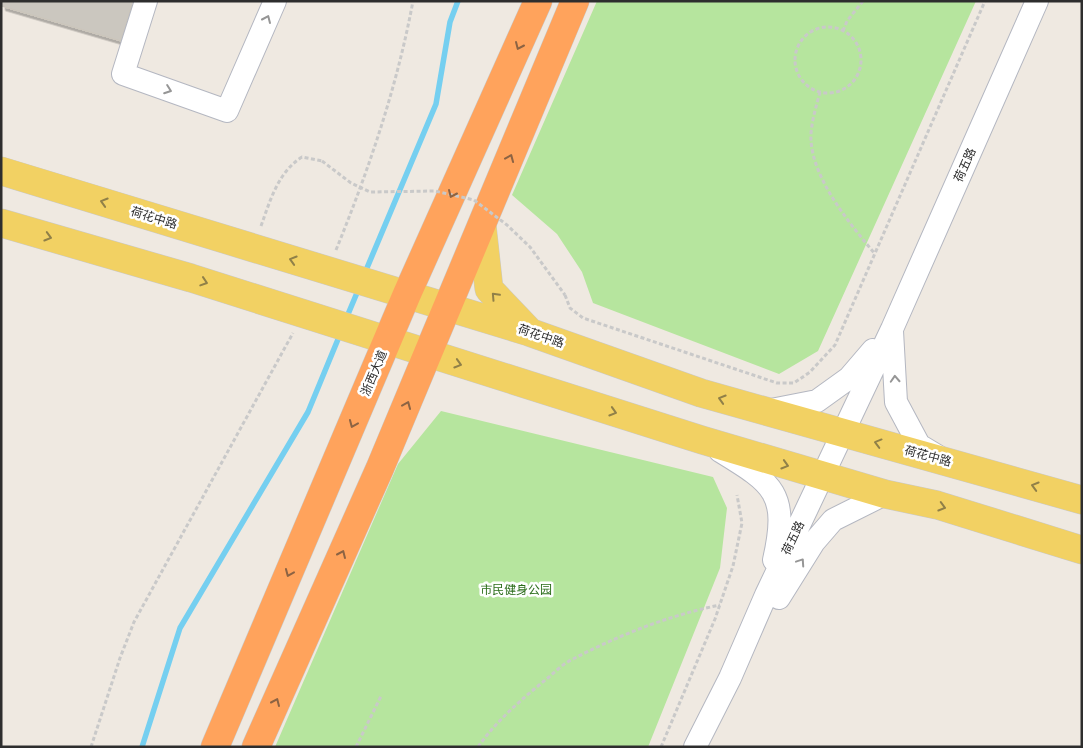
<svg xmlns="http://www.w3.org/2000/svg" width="1083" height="748" font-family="'Asap Condensed','Noto Sans SC',sans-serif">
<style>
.green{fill:#b6e59e}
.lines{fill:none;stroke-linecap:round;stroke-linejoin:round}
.stream{stroke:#75cff0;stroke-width:5.5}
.building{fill:#cbc7bf;stroke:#cbc5ba;filter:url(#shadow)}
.minor-casing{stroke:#b4b7c1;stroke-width:24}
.major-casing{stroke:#c9c9c9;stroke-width:29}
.highway-casing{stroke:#c9c9c9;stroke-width:29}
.path{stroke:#c9c9c9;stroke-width:3;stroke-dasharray:4 2.5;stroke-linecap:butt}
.minor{stroke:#fff;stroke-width:22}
.major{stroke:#f2d163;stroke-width:28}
.highway{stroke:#ffa35c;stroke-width:28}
.path-bridge{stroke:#c9c9c9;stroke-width:3;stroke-dasharray:4 2.5;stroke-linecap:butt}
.oneway{stroke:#969696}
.oneway2{stroke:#8c6343}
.oneway3{stroke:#908048}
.labels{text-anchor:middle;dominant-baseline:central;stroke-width:5;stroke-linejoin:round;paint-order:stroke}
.street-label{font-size:12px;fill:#2e2e2e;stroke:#fff}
.park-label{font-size:12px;fill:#2c6e1b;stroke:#fff}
</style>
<defs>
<filter id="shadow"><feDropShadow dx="4.5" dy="4.5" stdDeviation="0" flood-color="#0004"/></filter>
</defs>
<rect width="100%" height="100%" fill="#efe9e1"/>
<path class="green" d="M597,1H976L818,351L779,374L593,303L582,272L557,234L512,195Z
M441,411L713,477L727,508L720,568L648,747H275L398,464Z"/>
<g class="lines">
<path class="stream" d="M364,275L436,104L450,22L458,1
M346,319L359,288
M142,747L180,628L308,412L341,332"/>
</g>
<path class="building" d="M1,1H133L121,41L1,6Z"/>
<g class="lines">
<defs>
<path id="minor" d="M146,1L123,74L227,111L275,1
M892,331L896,402L919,445L939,457
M766,411L817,401L849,378L873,350
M720,451C774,484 789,493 774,560
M779,598L814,542L833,520L885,494
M695,747L730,678L766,595L892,329L1037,1"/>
<path id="major" d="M1,171L529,332L701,393L1082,500
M1,223L191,278L702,440L885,494L937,505L1082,550
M482,225L489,289L528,330"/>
<path id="highway" d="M215,747L407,294L538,1
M256,747L380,468L575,1"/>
</defs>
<use href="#minor" class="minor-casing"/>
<use href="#major" class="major-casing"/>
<use href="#highway" class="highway-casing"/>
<path class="path" d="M795 60a33 33 0 1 1 66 0a33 33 0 1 1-66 0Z
M843,31L847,21L863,1
M820,92C816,107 810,126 811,141C814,181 850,224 875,254
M261,226C270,201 278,172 302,157L322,161
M336,250C369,169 397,87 413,1
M565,295L570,308L583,318L777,383H794L810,372L835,345L985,1
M91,747L120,658L134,622L293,333
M356,747L381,696
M478,747C497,720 523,698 549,677C556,671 564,663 573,659C619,635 670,615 720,605
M661,747L715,619L733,566L742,523L737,495"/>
<use href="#minor" class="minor"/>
<use href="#major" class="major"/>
<use href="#highway" class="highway"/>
<path class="path-bridge" d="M322,161L351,183L370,192L435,191L474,200L507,225L530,247L565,295"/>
</g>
<defs><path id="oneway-chevron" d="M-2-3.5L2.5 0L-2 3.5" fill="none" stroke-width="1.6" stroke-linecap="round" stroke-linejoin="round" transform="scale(1.25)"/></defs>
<g class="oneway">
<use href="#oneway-chevron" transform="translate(267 19) rotate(-66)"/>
<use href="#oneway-chevron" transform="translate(168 90) rotate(20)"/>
<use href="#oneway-chevron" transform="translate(895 379) rotate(-93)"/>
<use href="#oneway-chevron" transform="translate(801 562) rotate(-56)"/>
</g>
<g class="oneway2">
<use href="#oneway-chevron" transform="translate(519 46) rotate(114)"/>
<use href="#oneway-chevron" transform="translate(510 158) rotate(-67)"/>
<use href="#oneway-chevron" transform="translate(452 194) rotate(114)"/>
<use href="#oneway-chevron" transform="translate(407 405) rotate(-67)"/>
<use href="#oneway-chevron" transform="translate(353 424) rotate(113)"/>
<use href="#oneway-chevron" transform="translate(342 554) rotate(-66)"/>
<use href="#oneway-chevron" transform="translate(289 573) rotate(113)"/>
<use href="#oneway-chevron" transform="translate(276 702) rotate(-66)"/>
</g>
<g class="oneway3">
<use href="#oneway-chevron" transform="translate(104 202) rotate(-163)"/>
<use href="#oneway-chevron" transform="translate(48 237) rotate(16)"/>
<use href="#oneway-chevron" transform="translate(293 260) rotate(-163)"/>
<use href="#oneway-chevron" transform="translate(204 282) rotate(18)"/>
<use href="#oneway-chevron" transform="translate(495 296) rotate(-133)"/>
<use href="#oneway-chevron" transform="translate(458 364) rotate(17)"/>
<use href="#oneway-chevron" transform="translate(722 399) rotate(-163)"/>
<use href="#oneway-chevron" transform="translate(613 412) rotate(17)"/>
<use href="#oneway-chevron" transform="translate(878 443) rotate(-165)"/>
<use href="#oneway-chevron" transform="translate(785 465) rotate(17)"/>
<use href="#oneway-chevron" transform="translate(1035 486) rotate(-164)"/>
<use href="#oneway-chevron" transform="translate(942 507) rotate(16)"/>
</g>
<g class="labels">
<g class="street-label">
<text transform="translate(965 165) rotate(-66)">荷五路</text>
<text transform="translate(154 218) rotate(17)">荷花中路</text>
<text transform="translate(541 336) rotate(19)">荷花中路</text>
<text transform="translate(374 373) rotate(-67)">浙西大道</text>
<text transform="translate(928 456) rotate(15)">荷花中路</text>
<text transform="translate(793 538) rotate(-65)">荷五路</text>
</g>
<g class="park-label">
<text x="516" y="590">市民健身公园</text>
</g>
</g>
<rect width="1083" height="748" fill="none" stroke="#2e2e2e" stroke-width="5"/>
</svg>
